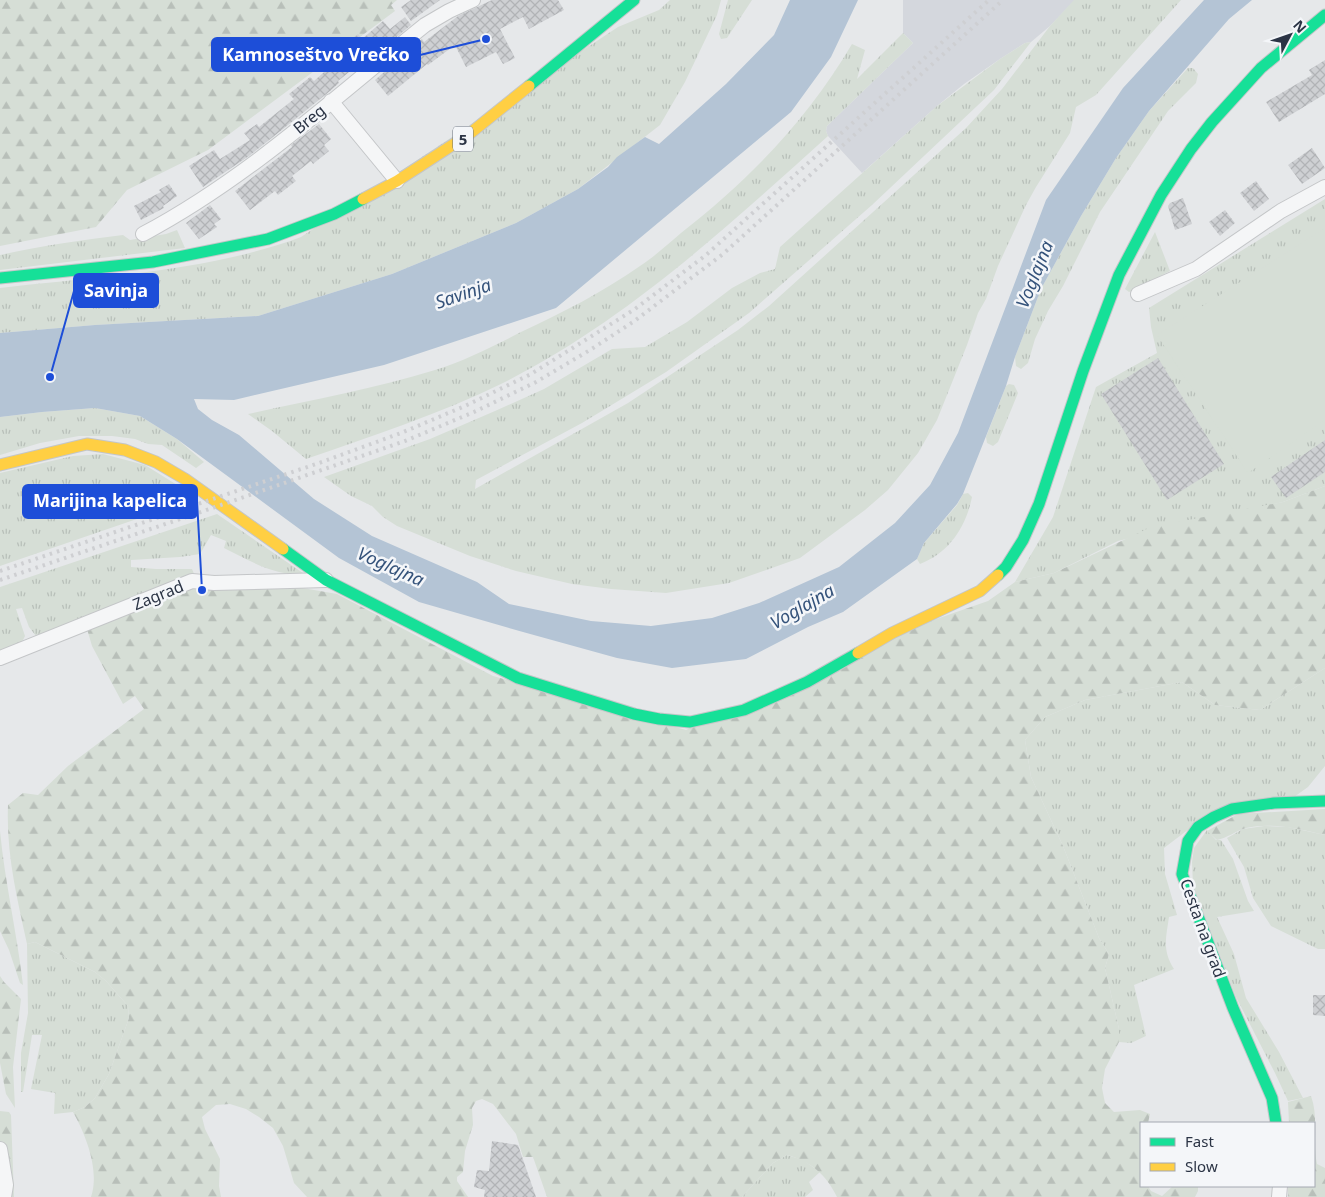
<svg xmlns="http://www.w3.org/2000/svg" width="1325" height="1197" font-family="'Noto Sans',sans-serif">
<style>
.built{fill:#d4d7dd}
.grass{fill:url(#grass-tufts)}
.forest{fill:url(#forest-firs)}
.pitch{fill:#d6ded6}
.water{fill:#b4c4d5}
.building{fill:url(#building-cross-hatch)}
.lines{fill:none;stroke-linecap:round;stroke-linejoin:round}
.street-casing{stroke:#c4c6c8;stroke-width:16}
.fast-casing{stroke:#c4c6c8;stroke-width:13}
.slow-casing{stroke:#c4c6c8;stroke-width:13}
.street{stroke:#f5f6f7;stroke-width:14}
.fast{stroke:#16e098;stroke-width:11}
.slow{stroke:#ffcf43;stroke-width:11}
.rail{stroke:#cecfd2;stroke-width:4;stroke-dasharray:2.5 5;stroke-linecap:butt}
.labels{text-anchor:middle;dominant-baseline:central;stroke-width:5;stroke-linejoin:round;paint-order:stroke}
.shield{fill:#f4f6f9;stroke:#676e7b;stroke-width:1}
.shield-label{font-size:15px;font-weight:bold;fill:#2b3445}
.street-label{font-size:16px;fill:#2b3445;stroke:#f4f6f9}
.water-label{font-size:18px;font-style:italic;fill:#34527a;stroke:#f4f6f9}
.leader{fill:none;stroke:#1d4ed8;stroke-width:2}
.callout-dot{fill:#1d4ed8;stroke:#f4f6f9;stroke-width:2}
.callout{fill:#1d4ed8;stroke:#1d4ed8;stroke-width:2}
.callout-label{font-size:18px;text-anchor:middle;font-weight:bold;fill:#fff}
</style>
<defs>
<pattern id="grass-tufts" width="24" height="20" patternUnits="userSpaceOnUse" patternTransform="scale(1.25)"><rect width="24" height="20" fill="#d6ded6"/><path d="M3 7l-1-3M5 7V3M7 7l1-3M15 17l-1-3M17 17v-4M19 17l1-3" fill="none" stroke="#b8bfb9"/></pattern>
<pattern id="forest-firs" width="22" height="20" patternUnits="userSpaceOnUse" patternTransform="scale(1.25)"><rect width="22" height="20" fill="#d6ded6"/><path d="M5 1l3.5 6h-7zM16 11l3.5 6h-7z" fill="#b8bfb9"/></pattern>
<pattern id="building-cross-hatch" width="8" height="8" patternUnits="userSpaceOnUse" patternTransform="scale(1.25)"><rect width="8" height="8" fill="#ced0d3"/><path d="M0 0l8 8M0 8l8-8" fill="none" stroke="#b1b3b6"/></pattern>
</defs>
<rect width="100%" height="100%" fill="#e6e8ea"/>
<path class="built" d="M903,0H1075L1050,26L1031,42L1025,43L1000,59L964,84L937,106L862,173L828,136L826,131L827,126L913,43L903,33Z"/>
<path class="grass" d="M670,0H721L717,15L685,82L660,125L578,189L516,223L392,274L258,316L95,325L0,333V288C100,276 207,272 301,237L618,27L659,10Z
M728,0H752L727,38L721,39L719,34Z
M1074,0H1181L1096,95L1076,107L1070,133L1036,187L1026,205L998,266L986,299L978,313L967,345L937,420L918,453L888,490L865,510L800,558L729,583L666,593L611,589L572,584L516,571L470,556L397,526L383,517L372,506L351,496L324,477L430,439L495,411L544,389L612,349L645,347L687,322L732,288L760,273L775,269L780,247L937,106L1000,59L1025,43L1031,42L994,90L872,205L749,313L666,372L582,423L476,480L475,489L628,403L738,330L769,306L966,128L1002,89L1050,26Z
M903,33L913,43L827,126L826,131L828,136C727,227 626,321 503,383C440,414 372,436 306,459L272,431L248,414C310,400 374,389 435,370C464,361 494,346 521,332C562,313 603,292 640,266C654,257 668,244 681,233C749,180 808,119 852,44L865,50L857,79Z
M1188,68H1193L1198,74L1196,83L1168,111L1100,212L1063,286L1048,311L1035,339L1028,363L1021,369L1016,366L1015,357L1041,289L1081,216L1116,158L1149,111Z
M1325,199V486L1283,502L1118,541L1054,573L1015,582L1053,517L1096,387L1157,353L1151,327L1149,308Z
M177,230L185,248L0,270V255C41,246 81,240 123,235L130,240L166,234Z
M1155,232L1170,271L1129,292L1125,289Z
M1009,384L1014,385L1018,393L998,442L993,446L987,443L986,437L1006,386Z
M95,408L140,416L177,439L204,462L196,468L162,445L148,444L135,439L112,436H79L40,443L0,455V417L42,412Z
M103,454L145,465L198,498L0,566V473L73,456Z
M968,493L972,497C966,527 949,553 920,564L917,559L924,543L957,505L963,494Z
M217,514L303,573C275,577 249,560 224,548L226,541L211,535L200,554L180,557L131,560V567L156,569H192L195,576L49,635L36,636L29,627L22,608L16,609L25,636L21,644L0,652V587Z
M1325,668V766L1308,787L1294,797L1214,810L1164,848L1165,874L1177,915L1169,917C1166,938 1162,950 1174,969L1134,985L1146,1036L1131,1043L1119,1042V1029L1105,968L1109,954L1099,938L1063,846L1031,777L1025,740L1045,717L1085,700L1182,682L1215,705L1260,710Z
M1264,826L1288,827L1325,835V949H1318L1271,926L1253,898L1244,867L1227,838L1243,829Z
M1207,830L1216,840H1221L1233,859L1248,901L1254,911L1217,917L1234,954L1246,998L1279,1052L1303,1098L1288,1101L1275,1073L1236,997L1193,885L1192,862L1194,848Z
M35,942L95,972L106,981L128,1006L129,1018L109,1074L95,1098L85,1107L73,1112L54,1114L55,1093L31,1089L42,1035H32L23,1092H21V1053L28,1013L27,944Z
M787,1155L803,1160L820,1172L809,1182L813,1190L805,1197H742L773,1163Z"/>
<path class="forest" d="M0,0H397L391,5L395,11L208,150L127,190L96,227L0,246Z
M1325,486V668L1260,710L1215,705L1182,682L1085,700L1045,717L1025,740L1031,777L1063,846L1099,938L1109,954L1105,968L1119,1029V1042L1105,1069L1102,1088L1105,1103L1114,1112L1140,1110L1150,1114L1148,1123H1141V1186H1148L1151,1191L1162,1196L1173,1186H1198V1191L1195,1197H837C826,1174 811,1162 787,1155L773,1163L742,1197H547L533,1157H523L516,1134L493,1104L482,1099L476,1101L472,1108L473,1125L465,1151L463,1172L457,1177V1181L468,1197H307L294,1183L283,1146L273,1128L259,1117L246,1109L230,1104L216,1105L202,1117L205,1129L220,1159L219,1186L221,1197H91C100,1171 86,1135 73,1112L85,1107L95,1098L109,1074L129,1018L128,1006L106,981L95,972L35,942L27,944C17,897 6,854 8,805L23,793L38,795L68,766L144,709L135,696L123,704L92,646L87,629L176,593L198,586L297,587L337,594L493,676L686,730L925,623L988,601L1015,582L1054,573L1151,527L1283,502Z
M1325,809V835C1298,829 1273,822 1246,828C1236,831 1227,838 1217,840L1207,831L1238,814Z
M0,831C5,883 17,933 23,985L20,983L9,950L0,931Z
M0,976L4,982L21,999L13,1067L15,1108L6,1094L0,1063Z
M1311,1096C1319,1118 1312,1141 1317,1164L1325,1168V1197H1288V1186H1314V1123H1289L1288,1102Z
M0,1111L9,1112L11,1115L14,1197H5L0,1170Z"/>
<path class="pitch" d="M1325,228V420L1248,473L1157,335Z"/>
<path class="water" d="M790,0H858L831,57L791,112L556,308L384,365L234,400L194,399L198,409L212,420L239,435L314,499L372,536L477,582L509,604L591,621L651,626L712,618L759,603L839,567L895,523L930,485L958,433L1046,200L1123,88L1204,0H1252L1229,19L1149,111L1116,158L1081,216L1041,289L1015,357L1006,386L963,494L957,504L924,543L917,559L843,612L808,627L746,659L672,668L617,658L523,632L419,602L339,558L177,439L140,416L95,408L42,412L0,417V333L95,325L258,316L392,274L516,223L578,189L608,167L617,157L645,137L659,144L726,84L774,35Z"/>
<path class="building" d="M411,0H440L411,21L401,7Z
M492,0H558L564,10L529,29L523,17L500,29L515,58L503,64L496,52L466,67L455,45L428,65L427,64L388,96L375,80L422,39L424,42L458,16Z
M405,17L411,25L387,45L385,43L338,81L339,83L330,91L283,129L249,156L203,187L189,166L214,150L220,159L250,140L244,133L257,124L259,127L294,99L289,94L310,77L314,81L341,57L336,52L358,34L362,39L383,21L390,29Z
M1325,60V94L1279,122L1266,102L1312,75L1309,70Z
M319,124L331,139L324,145L329,151L313,164L311,161L292,176L296,181L278,195L275,191L250,210L235,191L292,147L291,145Z
M1312,148L1325,168L1302,184L1288,165Z
M1256,181L1269,199L1254,211L1240,193Z
M169,184L177,196L163,206L164,208L141,220L134,206L161,192L159,190Z
M1183,198L1192,224L1175,230L1168,206L1170,203Z
M210,205L221,219L214,224L217,227L199,239L186,223Z
M1225,210L1235,223L1220,236L1209,222Z
M1158,358L1224,464L1167,500L1101,394Z
M1325,440V472L1286,498L1271,477Z
M1313,995H1325V1016L1313,1015Z
M492,1141L518,1145L536,1197H484L485,1190L474,1187L477,1170L489,1171Z"/>
<g class="lines">
<defs>
<path id="street" d="M331,101L397,181
M143,234C247,179 334,98 425,25L449,11L473,0
M1138,294L1196,269L1281,211L1325,187
M0,658L192,581L214,583L326,580
M0,1149L6,1185L4,1197
M1279,1197L1280,1186"/>
<path id="fast" d="M529,86L634,0
M0,278L153,262L268,239L334,214L363,199
M283,549L326,580L518,678L634,714L659,719L690,722L744,710L807,682L858,653
M998,575L1006,567L1023,540L1039,504L1083,371L1119,275L1161,195L1191,149L1212,122L1261,68L1325,15
M1276,1123L1272,1098L1233,1008L1182,874L1188,841L1198,827L1214,817L1232,809L1274,803L1325,801"/>
<path id="slow" d="M363,199L397,181L468,135L529,86
M0,465L87,444L125,450L156,462L185,479L283,549
M858,653L892,633L980,591L998,575"/>
</defs>
<use href="#street" class="street-casing"/>
<use href="#fast" class="fast-casing"/>
<use href="#slow" class="slow-casing"/>
<use href="#street" class="street"/>
<use href="#fast" class="fast"/>
<use href="#slow" class="slow"/>
<path class="rail" d="M0,571L319,463L401,433L465,406L531,374L635,309L706,255L989,0
M0,580L198,513L405,441L474,412L536,382L590,350L633,322L723,254L1003,0"/>
</g>
<g class="labels">
<rect class="shield" x="453" y="126.5" width="20" height="25" rx="4"/>
<g class="shield-label">
<text x="463" y="139">5</text>
</g>
<g class="street-label">
<text transform="translate(309 119) rotate(-39)">Breg</text>
<text transform="translate(158 595) rotate(-22)">Zagrad</text>
<text transform="translate(1203 928) rotate(70)">Cesta na grad</text>
</g>
<g class="water-label">
<text transform="translate(1034 274) rotate(-68)">Voglajna</text>
<text transform="translate(463 293) rotate(-19)">Savinja</text>
<text transform="translate(391 566) rotate(24)">Voglajna</text>
<text transform="translate(802 606) rotate(-30)">Voglajna</text>
</g>
</g>
<path class="leader" d="M486 39L420 55M50 377L74 291M202 590L197 501"/>
<g class="callout-dot">
<circle cx="486" cy="39" r="5"/>
<circle cx="50" cy="377" r="5"/>
<circle cx="202" cy="590" r="5"/>
</g>
<g class="callout">
<rect x="212" y="38" width="208" height="33" rx="5"/>
<rect x="74" y="274" width="84" height="33" rx="5"/>
<rect x="23" y="485" width="174" height="33" rx="5"/>
</g>
<g class="callout-label">
<text x="316" y="61">Kamnoseštvo Vrečko</text>
<text x="116" y="297">Savinja</text>
<text x="110" y="507">Marijina kapelica</text>
</g>
<rect x="1140" y="1122" width="175" height="65" fill="#f4f6f9" stroke="#a4a8b1"/>
<rect x="1150" y="1138" width="25" height="8" fill="#16e098" stroke="#a4a8b1"/>
<text x="1185" y="1147" font-size="15" fill="#2b3445">Fast</text>
<rect x="1150" y="1163" width="25" height="8" fill="#ffcf43" stroke="#a4a8b1"/>
<text x="1185" y="1172" font-size="15" fill="#2b3445">Slow</text>
<g transform="translate(1290 35) rotate(49)" stroke="#f4f6f9" stroke-width="4" paint-order="stroke">
<path d="M0-4L9 19L0 12L-9 19Z" fill="#2b3445"/>
<text y="-8" font-size="14" font-weight="bold" text-anchor="middle" fill="#2b3445">N</text>
</g>
</svg>
